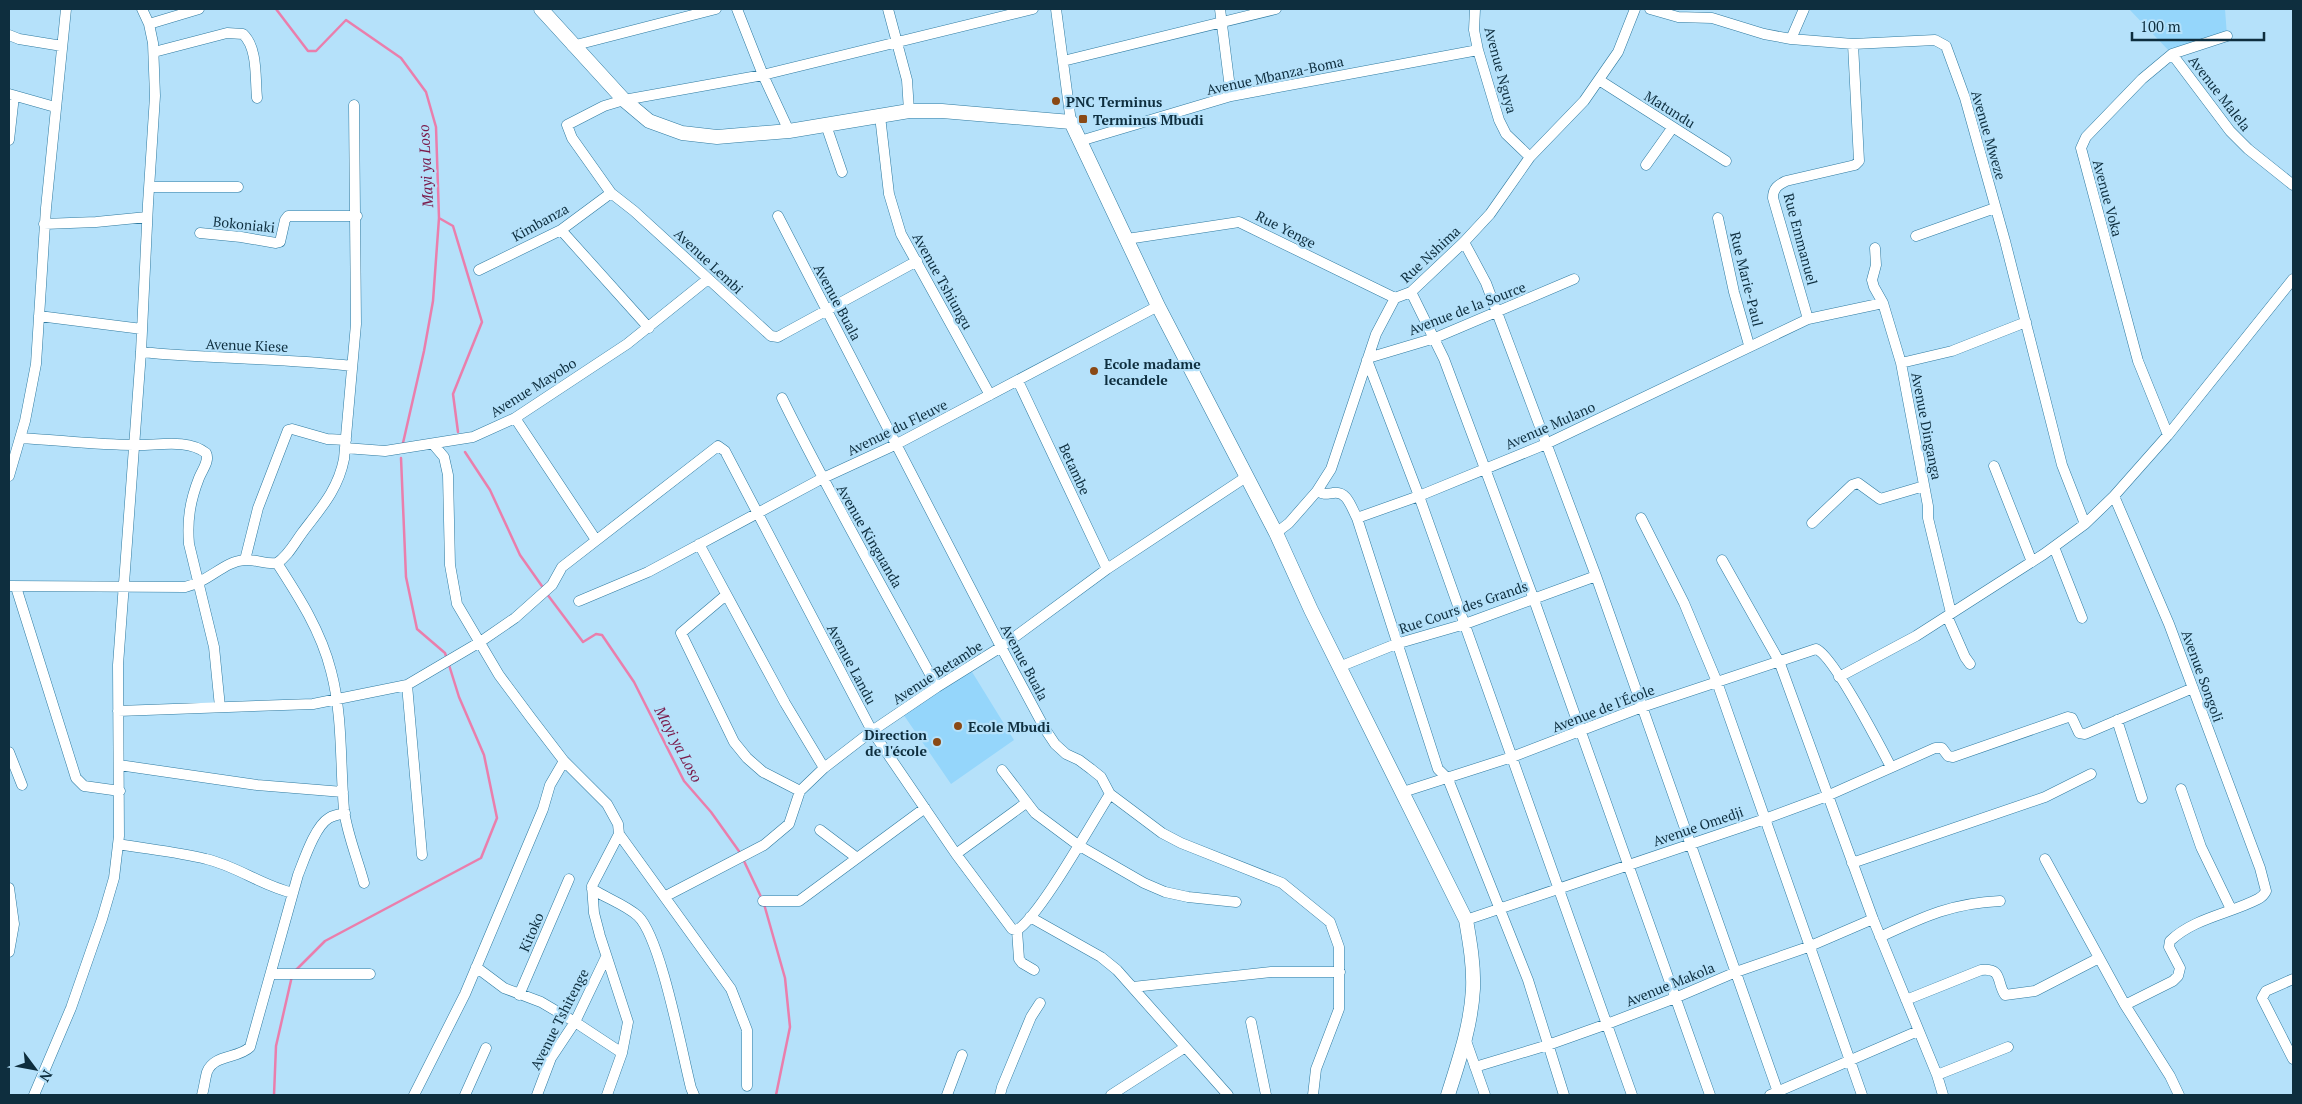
<svg xmlns="http://www.w3.org/2000/svg" width="2302" height="1104" font-family="'PT Serif',serif">
<style>
.built{fill:#95d6fb}
.lines{fill:none;stroke-linecap:round;stroke-linejoin:round}
.stream{stroke:#ea7eac;stroke-width:2.5}
.minor-casing{stroke:#2e7aa0;stroke-width:11}
.tertiary-casing{stroke:#2e7aa0;stroke-width:15}
.minor{stroke:#fff;stroke-width:10}
.tertiary{stroke:#fff;stroke-width:14}
.poi-dot{fill:#8a4915;stroke:#b5e1fa;stroke-width:2}
.labels{text-anchor:middle;dominant-baseline:central;stroke-width:4.5;stroke-linejoin:round;paint-order:stroke}
.street-label{font-size:14px;fill:#0e2e3e;stroke:#b5e1fa}
.poi-label{font-size:14px;font-weight:bold;fill:#0e2e3e;stroke:#b5e1fa;text-anchor:start}
.water-label{font-size:15px;font-style:italic;fill:#7a1a4b;stroke:#b5e1fa}
</style>
<rect width="100%" height="100%" fill="#b5e1fa"/>
<path class="built" d="M2129,9H2225L2227,36L2172,54Z
M969,667L1014,740L951,784L901,711Z"/>
<g class="lines">
<path class="stream" d="M276,9L308,51H316L346,20L401,58L426,92L436,127L439,218L453,226L482,322L453,394L458,432
M403,443L424,351L433,301L439,218
M465,452L490,490L520,555L544,589
M401,458L406,577L417,629L445,653L447,659
M547,594L583,642L596,634L602,635L634,682L684,781L711,812L741,854
M743,859L762,899
M764,904L785,978L790,1027L776,1095
M296,970L325,941L481,858L497,818L484,755L459,697L449,665
M274,1095L276,1046L292,976"/>
<defs>
<path id="minor" d="M737,9L763,75L789,131
M888,9L907,80L909,111
M1056,9L1071,122
M1220,9L1231,96
M1475,9L1474,30L1478,50L1499,120L1506,134L1530,157
M1650,9L1678,17L1712,18L1764,34L1791,39L1853,44L1935,40L1946,46L1965,98L2005,241L2062,465L2085,524
M149,24L199,9
M9,35L19,39L62,46
M1791,39L1804,9
M572,46L716,9
M154,52L227,33L243,34C258,48 255,78 257,98
M2172,54L2230,131L2248,149L2293,185
M1063,61L1276,9
M1599,80L1726,161
M9,94L55,107
M880,116L889,194L901,234L990,395
M826,125L842,172
M9,140L14,96
M1080,141L1231,96L1478,50
M1646,165L1673,127
M149,187H238
M778,216L1001,647L1045,729L1055,744L1066,754L1079,760L1091,769L1101,777L1110,794L1162,833L1181,843L1282,883L1330,922L1339,947V1009L1316,1069L1313,1095
M1718,218L1734,292L1749,345
M44,224L96,222L147,217
M561,230L649,328
M200,233L241,237L276,243L280,242L285,220L288,216H357
M1916,236L1995,208
M1127,239L1239,222L1395,298
M1464,242L1486,283L1596,576L1779,1095
M1875,248L1876,265L1872,280L1874,287L1883,303L1901,363L1928,506V518L1951,613
M917,261L785,333L778,337L771,336L634,211L611,193L572,138L567,125L604,106L624,100L763,75L1033,9
M479,270L561,230L611,193
M1411,292L1444,359L1533,597L1710,1095
M39,316L142,329
M1808,319L1883,303
M141,352C211,359 282,358 352,366
M1368,358L1435,338L1574,279
M1367,360L1419,496L1632,1095
M1901,363L1952,351L2026,322
M1018,381L1107,569
M782,398C830,496 885,591 937,687
M515,418L596,540
M2168,435L2138,361L2081,148L2086,137L2142,79L2172,54L2227,36
M20,438C58,440 96,445 134,445C156,446 187,438 206,453C210,461 202,470 199,478C190,501 187,520 189,544L214,647L220,707
M433,444L444,457L448,475L450,565L457,604L499,675L531,718L564,761L607,804L618,824L619,834L731,989L747,1030V1086
M345,448L385,451L473,437L515,418L627,344L708,279
M1994,466L2032,562
M9,476L25,421L36,364L46,208L66,9
M1317,491C1324,495 1326,494 1333,493C1347,490 1351,507 1357,518L1438,769L1448,779L1528,980L1564,1095
M2114,496L2169,624L2260,868L2266,891C2264,895 2262,897 2258,899C2229,914 2194,918 2170,941L2169,947L2180,968L2178,976L2173,981L2125,1005
M1357,518L1419,496L1546,444L1808,319L1773,198C1773,188 1778,185 1786,181L1855,165L1859,161L1853,44
M1641,518L1684,603L1717,682L1862,1095
M1812,523L1852,485L1858,483L1880,499L1924,486
M1276,533L1289,523L1317,491L1331,469L1376,334L1395,298L1411,292L1464,242L1490,214L1530,157L1584,101L1618,52L1635,9
M699,544L785,703L824,768
M2054,547L2082,618
M245,560L258,508L288,430L292,429L327,439L346,440
M1722,560L1779,661L1873,919L1937,1075L1943,1095
M277,563C299,597 321,631 331,671C343,716 340,764 344,810C347,834 358,860 364,883
M9,586L185,587C209,582 224,561 245,560C256,559 266,565 277,563C288,556 294,544 302,533C320,509 338,490 344,459L356,324L354,105
M16,587L76,778L84,786L120,791
M726,595L681,633L734,742L747,758L763,772L800,791
M579,601L648,572L821,479L897,444L1158,306
M1947,616L1965,657L1970,664
M1339,667L1396,644L1465,624L1596,576
M1839,677L1916,636L2044,554L2085,524L2114,496L2168,435L2293,279
M407,685L422,855
M118,711L313,704L407,685L480,642L515,618L552,585L562,567L718,446L725,451L872,731L956,854L1012,929L1017,930
M2117,720L2142,798
M9,752L22,785
M119,765L257,785L343,792
M1002,770L1035,813L1078,845L1144,883L1165,892L1188,897L1236,902
M2181,789L2201,847L2231,909
M1403,792L1512,757L1642,707L1816,649C1833,655 1880,746 1891,767
M820,830L857,858
M118,844C147,849 178,852 206,859C237,866 262,886 293,893
M956,854L1026,803
M2045,859L2125,1005L2170,1076L2179,1095
M1852,863L2045,797L2091,774
M9,888L14,924L9,952
M592,889C606,898 626,905 638,916C661,938 682,1053 691,1088L694,1095
M666,896L764,845L789,824L800,791L824,768L872,731L937,687L1001,647L1107,569L1246,477
M763,901H799L925,808
M1030,917L1101,957L1117,970L1228,1095
M1466,920L1765,819L1827,796L1935,748H1942L1948,756L1953,757L2068,717L2072,718L2079,733L2085,734L2193,688
M1017,930C1040,916 1092,822 1110,794
M1017,930L1019,959L1022,963L1034,970
M1880,937C1923,917 1952,903 2000,901
M476,967L504,988L541,1002L575,1022L622,1053
M271,974H370
M2293,979L2266,991L2262,998L2293,1059
M1133,987L1271,972H1340
M519,995L569,879
M1906,1000L1981,970C2003,968 1996,981 2005,995L2035,991L2099,958
M1251,1022L1266,1095
M1465,1038L1485,1095
M1475,1067L1548,1045L1607,1024L1675,998L1736,972L1808,947L1873,919
M1937,1075L2008,1047
M34,1095L71,1008L102,919L114,878L119,836L118,665L141,352L148,204L155,96L153,43L149,24L142,9
M202,1095C204,1088 205,1079 207,1072C214,1054 238,1059 250,1047L298,875C304,860 315,826 329,818C334,815 340,814 345,813
M414,1095L465,994L543,809L550,785L564,761
M465,1095L486,1048
M537,1095L551,1058L575,1022L606,957
M607,1095L622,1053L628,1022L600,936L594,913L592,886L619,834
M947,1095L962,1055
M1000,1095L1002,1087L1031,1017L1040,1003
M1111,1095L1184,1048
M1770,1095L1918,1031"/>
<path id="tertiary" d="M541,9L624,100L649,121L682,133L717,137L789,131L909,111H942L1071,122L1158,306L1276,533L1311,610L1466,920C1470,943 1474,966 1473,989C1471,1026 1459,1060 1448,1095"/>
</defs>
<use href="#minor" class="minor-casing"/>
<use href="#tertiary" class="tertiary-casing"/>
<use href="#minor" class="minor"/>
<use href="#tertiary" class="tertiary"/>
</g>
<g class="poi-dot">
<circle cx="1056" cy="101" r="5"/>
<rect x="1078" y="114" width="10" height="10" rx="2.5"/>
<circle cx="1094" cy="371" r="5"/>
<circle cx="958" cy="726" r="5"/>
<circle cx="937" cy="742" r="5"/>
</g>
<g class="labels">
<g class="street-label">
<text transform="translate(1501 70) rotate(75)">Avenue Nguya</text>
<text transform="translate(1275 75) rotate(-12)">Avenue Mbanza-Boma</text>
<text transform="translate(2220 93) rotate(52)">Avenue Malela</text>
<text transform="translate(1670 109) rotate(32)">Matundu</text>
<text transform="translate(1989 135) rotate(74)">Avenue Mweze</text>
<text transform="translate(2108 198) rotate(75)">Avenue Voka</text>
<text transform="translate(540 222) rotate(-29)">Kimbanza</text>
<text transform="translate(244 224) rotate(6)">Bokoniaki</text>
<text transform="translate(1286 229) rotate(27)">Rue Yenge</text>
<text transform="translate(1801 239) rotate(75)">Rue Emmanuel</text>
<text transform="translate(1430 254) rotate(-43)">Rue Nshima</text>
<text transform="translate(709 261) rotate(43)">Avenue Lembi</text>
<text transform="translate(1747 279) rotate(76)">Rue Marie-Paul</text>
<text transform="translate(943 281) rotate(61)">Avenue Tshiungu</text>
<text transform="translate(838 302) rotate(62)">Avenue Buala</text>
<text transform="translate(1467 308) rotate(-21)">Avenue de la Source</text>
<text transform="translate(247 345) rotate(2)">Avenue Kiese</text>
<text transform="translate(533 387) rotate(-32)">Avenue Mayobo</text>
<text transform="translate(1550 425) rotate(-24)">Avenue Mulano</text>
<text transform="translate(1927 426) rotate(79)">Avenue Dinganga</text>
<text transform="translate(897 427) rotate(-26)">Avenue du Fleuve</text>
<text transform="translate(1075 469) rotate(65)">Betambe</text>
<text transform="translate(870 536) rotate(60)">Avenue Kinguanda</text>
<text transform="translate(1463 607) rotate(-19)">Rue Cours des Grands</text>
<text transform="translate(1025 662) rotate(62)">Avenue Buala</text>
<text transform="translate(852 664) rotate(62)">Avenue Landu</text>
<text transform="translate(937 672) rotate(-33)">Avenue Betambe</text>
<text transform="translate(2203 676) rotate(70)">Avenue Songoli</text>
<text transform="translate(1603 708) rotate(-21)">Avenue de l'École</text>
<text transform="translate(1698 826) rotate(-19)">Avenue Omedji</text>
<text transform="translate(531 932) rotate(-67)">Kitoko</text>
<text transform="translate(1670 984) rotate(-22)">Avenue Makola</text>
<text transform="translate(559 1019) rotate(-63)">Avenue Tshitenge</text>
</g>
<g class="poi-label">
<text x="1066" y="101">PNC Terminus</text>
<text x="1093" y="119">Terminus Mbudi</text>
<text x="1104" y="363">Ecole madame<tspan x="1104" dy="16">lecandele</tspan></text>
<text x="968" y="726">Ecole Mbudi</text>
<text x="927" y="734" text-anchor="end">Direction<tspan x="927" dy="16">de l'école</tspan></text>
</g>
<g class="water-label">
<text transform="translate(425 166) rotate(-93)">Mayi ya Loso</text>
<text transform="translate(679 744) rotate(62)">Mayi ya Loso</text>
</g>
</g>
<rect width="2302" height="1104" fill="none" stroke="#0e2e3e" stroke-width="20"/>
<g transform="translate(35 1069) rotate(122)" stroke="#b5e1fa" stroke-width="4" paint-order="stroke">
<path d="M0-4L9 19L0 12L-9 19Z" fill="#0e2e3e"/>
<text y="-8" font-size="14" font-weight="bold" text-anchor="middle" fill="#0e2e3e">N</text>
</g>
<path d="M2132 32v8h132v-8" fill="none" stroke="#0e2e3e" stroke-width="2.5"/>
<text x="2140" y="32" font-size="15" fill="#0e2e3e" stroke="#b5e1fa" stroke-width="4" paint-order="stroke">100 m</text>
</svg>
